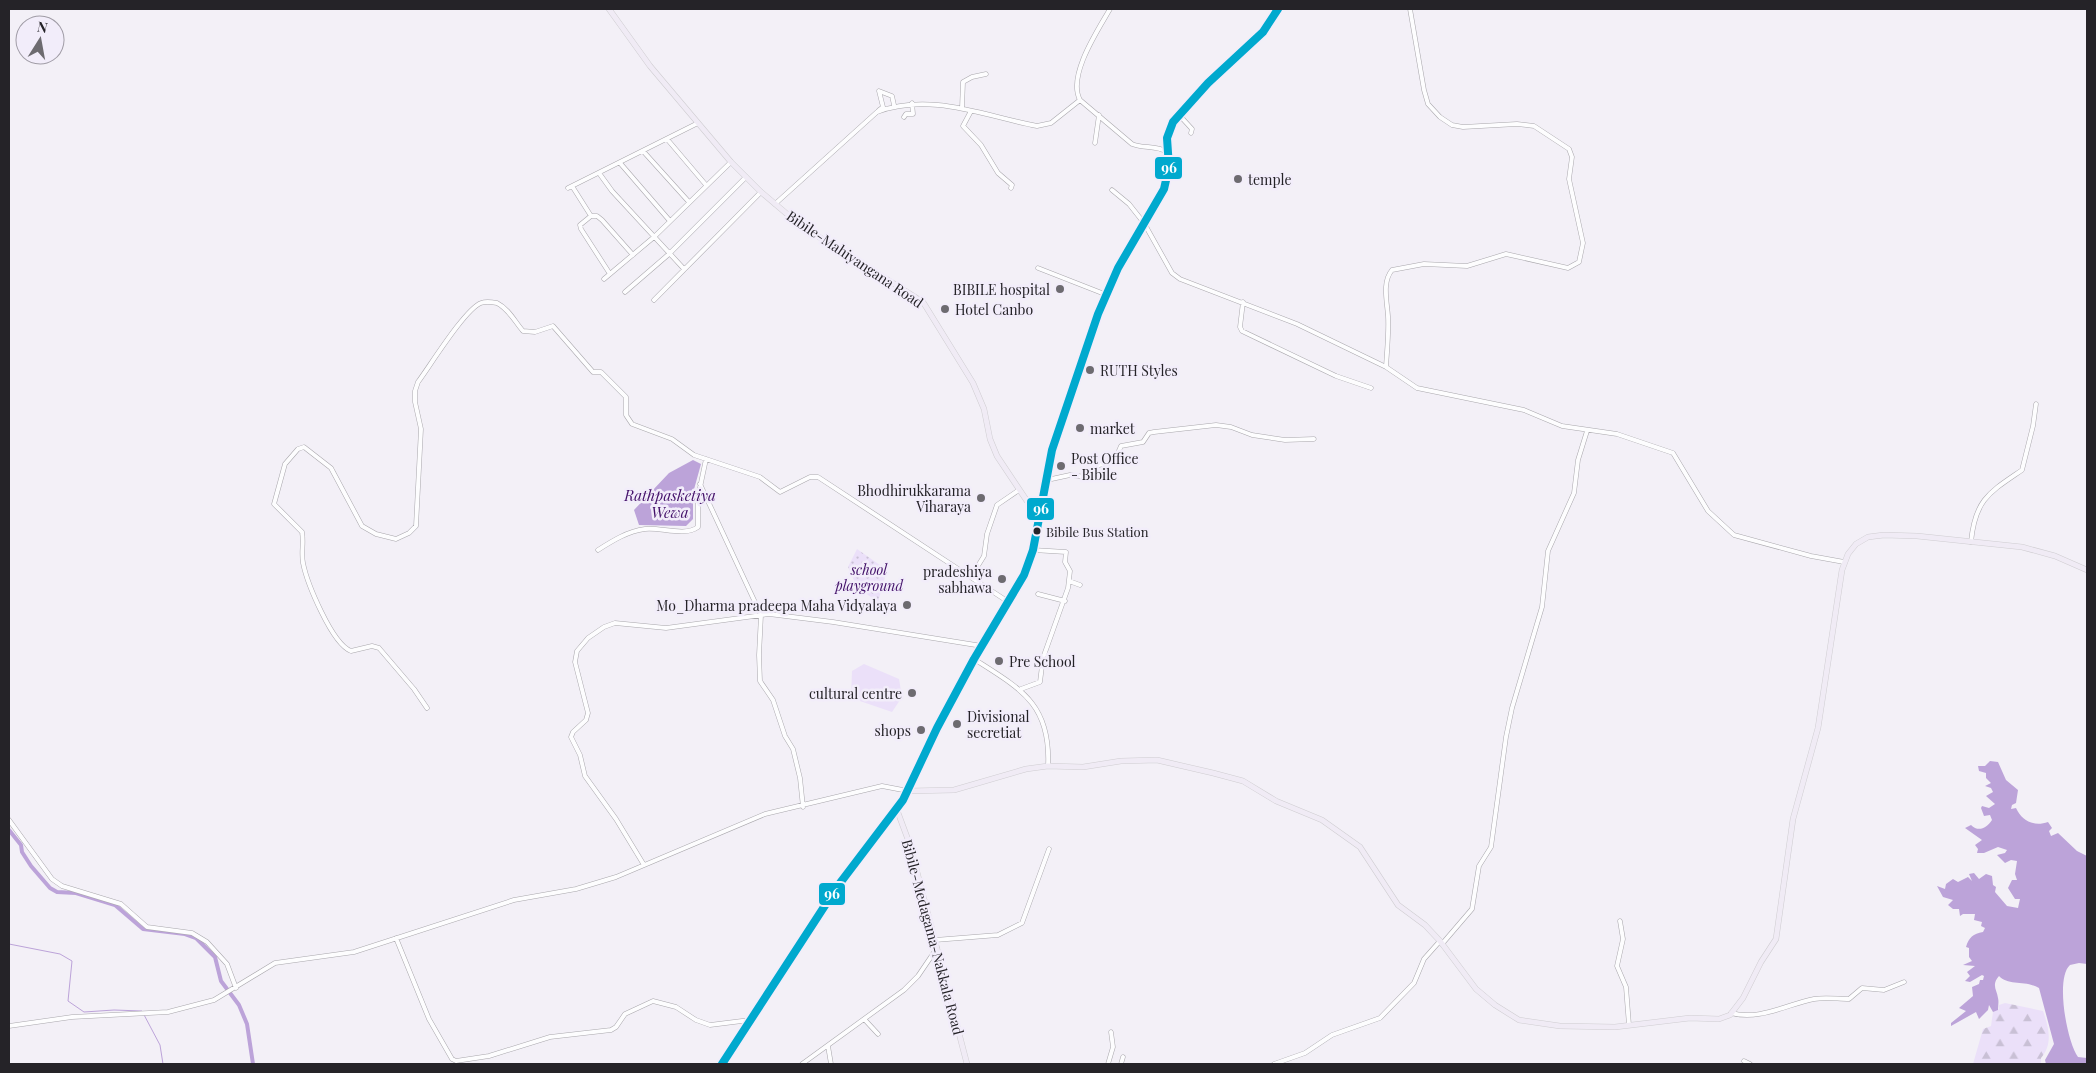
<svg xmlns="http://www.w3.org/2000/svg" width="2096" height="1073" font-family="'Playfair Display',serif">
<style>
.forest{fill:url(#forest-firs)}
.park{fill:url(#park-dots)}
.pitch{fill:#ebe0f9}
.water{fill:#bca3d9}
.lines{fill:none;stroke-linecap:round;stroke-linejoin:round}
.stream{stroke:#bca3d9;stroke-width:1}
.canal{stroke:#bca3d9;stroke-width:4}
.minor-casing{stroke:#a9a7ac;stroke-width:5}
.major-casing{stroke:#cfcdd1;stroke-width:6}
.highway-casing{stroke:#cfcdd1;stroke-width:7}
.minor{stroke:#fdfdfe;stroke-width:4}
.major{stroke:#f0ebf5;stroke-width:5}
.highway{stroke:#e7e0ee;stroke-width:5.5}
.bus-1-casing{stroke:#f2edfa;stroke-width:11}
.bus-1{stroke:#00a9ce;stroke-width:8}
.poi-dot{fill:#6d6b70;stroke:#f2edfa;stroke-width:2}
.bus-dot{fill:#252328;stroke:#f2edfa;stroke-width:2}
.labels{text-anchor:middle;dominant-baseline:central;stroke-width:5;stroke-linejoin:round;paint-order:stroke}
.bus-label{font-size:13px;fill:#252328;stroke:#f2edfa;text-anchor:start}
.poi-label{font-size:14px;fill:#252328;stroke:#f2edfa;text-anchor:start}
.street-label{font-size:14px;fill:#252328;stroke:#f2edfa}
.park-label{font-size:14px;font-style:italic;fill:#431169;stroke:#f2edfa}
.water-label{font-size:15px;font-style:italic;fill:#431069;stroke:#f2edfa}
.line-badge{stroke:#f2edfa;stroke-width:2}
.badge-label{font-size:14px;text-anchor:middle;font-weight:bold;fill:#fff}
</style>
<defs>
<pattern id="forest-firs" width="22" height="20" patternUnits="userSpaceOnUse" patternTransform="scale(1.25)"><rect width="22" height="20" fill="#ebe0f9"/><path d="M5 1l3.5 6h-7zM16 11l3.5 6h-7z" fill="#c9c0d5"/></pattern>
<pattern id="park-dots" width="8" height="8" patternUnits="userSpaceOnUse" patternTransform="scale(1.25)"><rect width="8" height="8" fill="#ebe0f9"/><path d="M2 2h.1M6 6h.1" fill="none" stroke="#c9c0d5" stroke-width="1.8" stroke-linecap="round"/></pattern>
</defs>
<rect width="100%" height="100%" fill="#f3f0f7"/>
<path class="forest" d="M2005,1003L2043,1011C2049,1028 2053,1044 2041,1058V1064H1973L1983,1029L1991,1026L1993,1012L1999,1009V1005Z"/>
<path class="park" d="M857,549L887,570L878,602L857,587L848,567Z"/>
<path class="pitch" d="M864,664L899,679L902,697L892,712L851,698L852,671Z"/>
<path class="water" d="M693,460L701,464L693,493V519L686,526L639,525L634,510L669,473Z
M1990,761L1998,762L2006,780L2018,790L2016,803L2012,805L2011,809L2016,808C2022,821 2034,827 2048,822L2052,828L2049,831L2051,836L2058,833L2077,851L2087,856V964L2079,963L2070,965C2055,978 2067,1042 2078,1057L2087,1058V1064H2046L2045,1060L2054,1044L2039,988C2026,980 2008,986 1999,976C1991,985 1997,990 1998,998C1999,1002 1998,1006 1998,1010L1993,1012L1989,1005L1988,1010L1979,1019L1976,1012L1951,1026V1023L1966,1011L1959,1008L1973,996L1972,987L1979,984L1980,980H1983L1984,976L1982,975L1970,982L1965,981L1970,976L1967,972L1975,966L1963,965L1972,961L1969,957V948L1966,947C1969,937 1973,934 1983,932L1985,928L1981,926L1982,922L1974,920L1975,914H1963L1960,916L1959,909H1953L1948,905L1953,900L1943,897L1937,886L1945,889L1946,884L1953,879L1958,882L1968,877L1972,881L1969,874L1974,873L1979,879L1986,874L1992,876L1993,885L1996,887L1995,892L2007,906L2018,908L2020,899H2015L2008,888L2012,880H2017L2015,874L2017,861L2011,860L2005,863L1997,855L2005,853L2007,850L1998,847L1984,853H1977L1978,849L1975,845L1982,840L1965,828L1971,825C1978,832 1986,829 1992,820L1990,815L1984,816L1981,808L1982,806L1989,808L1995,804L1986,796L1993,792L1991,788L1985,786L1991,783L1986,778V773L1979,771L1978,766H1985Z"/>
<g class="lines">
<path class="stream" d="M9,944L60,954L72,961L68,1001L84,1012L114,1010L142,1011L160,1045L163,1064"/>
<path class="canal" d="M9,830L21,845L22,852L31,866L50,888L57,892L76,893L115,905L143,929L185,934L196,938L215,957L221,981L239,1005L247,1024L253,1064"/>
<defs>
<path id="minor" d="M1110,9C1098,30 1067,76 1080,100L1132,144C1144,149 1156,145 1167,152
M962,108L963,82L972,77L986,74
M879,110L883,107L879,91L892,96L894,105
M1187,110L1181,117L1192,129L1191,133
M971,111L963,126L981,145L998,173L1012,185L1011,188
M904,117L906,114H913L912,103
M667,139L706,185
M1095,143L1099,115
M643,151L689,202
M620,163L670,221
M599,173L612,191L684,269
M572,186L591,216H597L602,220L633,255
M568,188L698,123
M1112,190L1129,204L1144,223L1172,273L1180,279L1297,324L1386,367L1417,388L1524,410L1562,426L1617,434L1673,453L1708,511L1734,535L1811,556L1844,562
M775,204L877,112C931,92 984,116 1037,126L1051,123L1080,100
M591,216L580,225L581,229L610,274
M1038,268L1107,295
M604,279L654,237L731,162
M625,292L669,254L746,177
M654,300L761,192
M1243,302L1240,327L1242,331L1336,376L1371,388
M1386,367C1387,350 1389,333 1388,316C1387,301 1382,282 1392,270L1424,264L1467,266L1506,254L1568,268L1579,262L1583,243L1569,179L1572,157L1569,149L1534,126L1517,124L1463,127L1452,125L1440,117L1428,104L1424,90L1410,9
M1047,480L1070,475L1086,477L1099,465L1114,462L1121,446L1143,442L1149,433L1154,432L1216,425L1231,427L1252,435L1285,440L1314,439
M700,484L761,615L759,655L760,681L773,700L785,736L793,749L800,778L803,807
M1971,542C1975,499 1990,492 2022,470L2033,426L2036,404
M598,550C612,541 628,531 645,529C661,527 684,537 698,527V497L706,459
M971,577L984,556L987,534L997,505L1019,490
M1069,581L1080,585
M1038,594L1065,601
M974,659C1021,689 1051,704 1048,766
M1021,689L1040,682L1043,658L1068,588L1070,571L1065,562L1066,552L1033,550
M427,708L414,689L379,648L372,646L351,651C332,644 307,583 303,563C301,553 304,542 302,532L274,504L285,464L298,449L304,447L331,468L362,526L376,534L396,539L409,533L416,526L421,429L415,402V391L418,382C430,366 465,309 481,303C486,301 492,302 497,303C509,309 515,322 523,331L535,332L553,326L593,372H601L626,397V415L632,424L672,439L694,455L760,477L780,492L810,477H818L1007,601
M9,820L52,879L62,886L121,904L147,927L192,933L207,942L227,964L236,988
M644,865L616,819L585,776L580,755L571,737L573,732L586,720L588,713L575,662L577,651L588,638L604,627L615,623L666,628L769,614L833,622L982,646
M1620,921L1623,939L1617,966L1626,987L1629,1025
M396,938L429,1019L452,1059L456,1061L489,1056L550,1037L611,1030L616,1027L625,1014L653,1001L676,1007L696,1020L710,1025L750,1020
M935,940L998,935L1022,923L1049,849
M1442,944L1472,909L1479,866L1491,847L1506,737L1512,708L1542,607L1548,551L1574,493L1578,460L1587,431
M1731,1013C1759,1021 1788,1004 1814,999C1825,997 1838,999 1849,999L1862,988L1884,990L1904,982
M865,1020L878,1034
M9,1026L72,1017L168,1012L214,1000L275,963L354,952L514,900L576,889L616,877L765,814L882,786L908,791
M828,1046L831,1064
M1744,1061L1750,1064
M802,1064L904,990L918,976L937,948
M1108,1064L1113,1047L1111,1032
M1121,1064L1123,1057
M1274,1064L1305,1053L1332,1035L1380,1018L1414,983L1424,959L1440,941"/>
<path id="major" d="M609,9L650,66L731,162L761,192L800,225L923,302L973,383L984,409L990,439L997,456L1027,501L1040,512
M908,791L954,790L1026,769L1048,766L1083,767L1121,761L1157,760L1213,773L1243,781L1276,801L1322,820L1360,847L1398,905L1425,925L1440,941L1476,989L1495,1005L1519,1020L1560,1026L1615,1027L1690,1018L1719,1019L1730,1015L1743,998L1761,962L1776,939L1793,819L1818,728L1842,570L1848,554L1856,544L1868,537L1884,535L1917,536L2022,547L2055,556L2087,570
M897,810L910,845L967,1064"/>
<path id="highway" d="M722,1064L837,887L903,800L937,728L974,659L1024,575L1033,550L1052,450L1098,314L1118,268L1164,189L1169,167L1167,138L1173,122L1208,83L1263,32L1278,9"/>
</defs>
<use href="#minor" class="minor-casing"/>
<use href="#major" class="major-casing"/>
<use href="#highway" class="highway-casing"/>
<use href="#minor" class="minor"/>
<use href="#major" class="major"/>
<use href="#highway" class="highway"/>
<defs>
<path id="bus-1" d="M722,1064L837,887L903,800L937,728L974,659L1024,575L1033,550L1052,450L1098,314L1118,268L1164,189L1169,167L1167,138L1173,122L1208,83L1263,32L1278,9"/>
</defs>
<use href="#bus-1" class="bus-1-casing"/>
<use href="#bus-1" class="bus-1"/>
</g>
<g class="poi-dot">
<circle cx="1238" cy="179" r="5"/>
<circle cx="1060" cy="289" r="5"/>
<circle cx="945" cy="309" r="5"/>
<circle cx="1090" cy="370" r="5"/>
<circle cx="1080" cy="428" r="5"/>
<circle cx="1061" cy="466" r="5"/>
<circle cx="981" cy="498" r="5"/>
<circle cx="1002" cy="579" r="5"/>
<circle cx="907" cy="605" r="5"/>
<circle cx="999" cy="661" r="5"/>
<circle cx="912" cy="693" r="5"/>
<circle cx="957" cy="724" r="5"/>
<circle cx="921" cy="730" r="5"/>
</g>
<circle class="bus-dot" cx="1037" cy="531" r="4.5"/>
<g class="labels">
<g class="bus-label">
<text x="1046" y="531">Bibile Bus Station</text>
</g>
<g class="poi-label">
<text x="1248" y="179">temple</text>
<text x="1050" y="289" text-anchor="end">BIBILE hospital</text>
<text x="955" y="309">Hotel Canbo</text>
<text x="1100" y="370">RUTH Styles</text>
<text x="1090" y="428">market</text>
<text x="1071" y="458">Post Office<tspan x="1071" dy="16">- Bibile</tspan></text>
<text x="971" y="490" text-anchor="end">Bhodhirukkarama<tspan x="971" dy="16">Viharaya</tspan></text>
<text x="992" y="571" text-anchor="end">pradeshiya<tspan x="992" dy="16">sabhawa</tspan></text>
<text x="897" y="605" text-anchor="end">Mo_Dharma pradeepa Maha Vidyalaya</text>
<text x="1009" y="661">Pre School</text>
<text x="902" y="693" text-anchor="end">cultural centre</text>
<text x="967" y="716">Divisional<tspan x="967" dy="16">secretiat</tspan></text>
<text x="911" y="730" text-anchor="end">shops</text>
</g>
<g class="street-label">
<text transform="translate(855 259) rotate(34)">Bibile-Mahiyangana Road</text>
<text transform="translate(933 937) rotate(75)">Bibile-Medagama-Nakkala Road</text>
</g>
<g class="park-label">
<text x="869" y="569">school<tspan x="869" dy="16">playground</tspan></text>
</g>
<g class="water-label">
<text x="670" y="495">Rathpasketiya<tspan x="670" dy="17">Wewa</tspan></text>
</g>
</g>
<g class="line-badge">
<rect x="1154" y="156" width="29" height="24" rx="5" fill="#00a9ce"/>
<rect x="1026" y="497" width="29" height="24" rx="5" fill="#00a9ce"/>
<rect x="818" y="882" width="28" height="24" rx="5" fill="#00a9ce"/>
</g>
<g class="badge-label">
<text x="1169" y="173">96</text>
<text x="1041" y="514">96</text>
<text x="832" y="899">96</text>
</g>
<rect width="2096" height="1073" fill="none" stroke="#252328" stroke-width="20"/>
<g transform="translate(40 40) rotate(11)"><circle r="24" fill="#f2edfa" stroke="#a09ca6"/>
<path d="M0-4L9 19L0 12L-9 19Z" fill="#6d6b70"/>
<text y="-8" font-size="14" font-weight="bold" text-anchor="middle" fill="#252328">N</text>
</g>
</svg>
